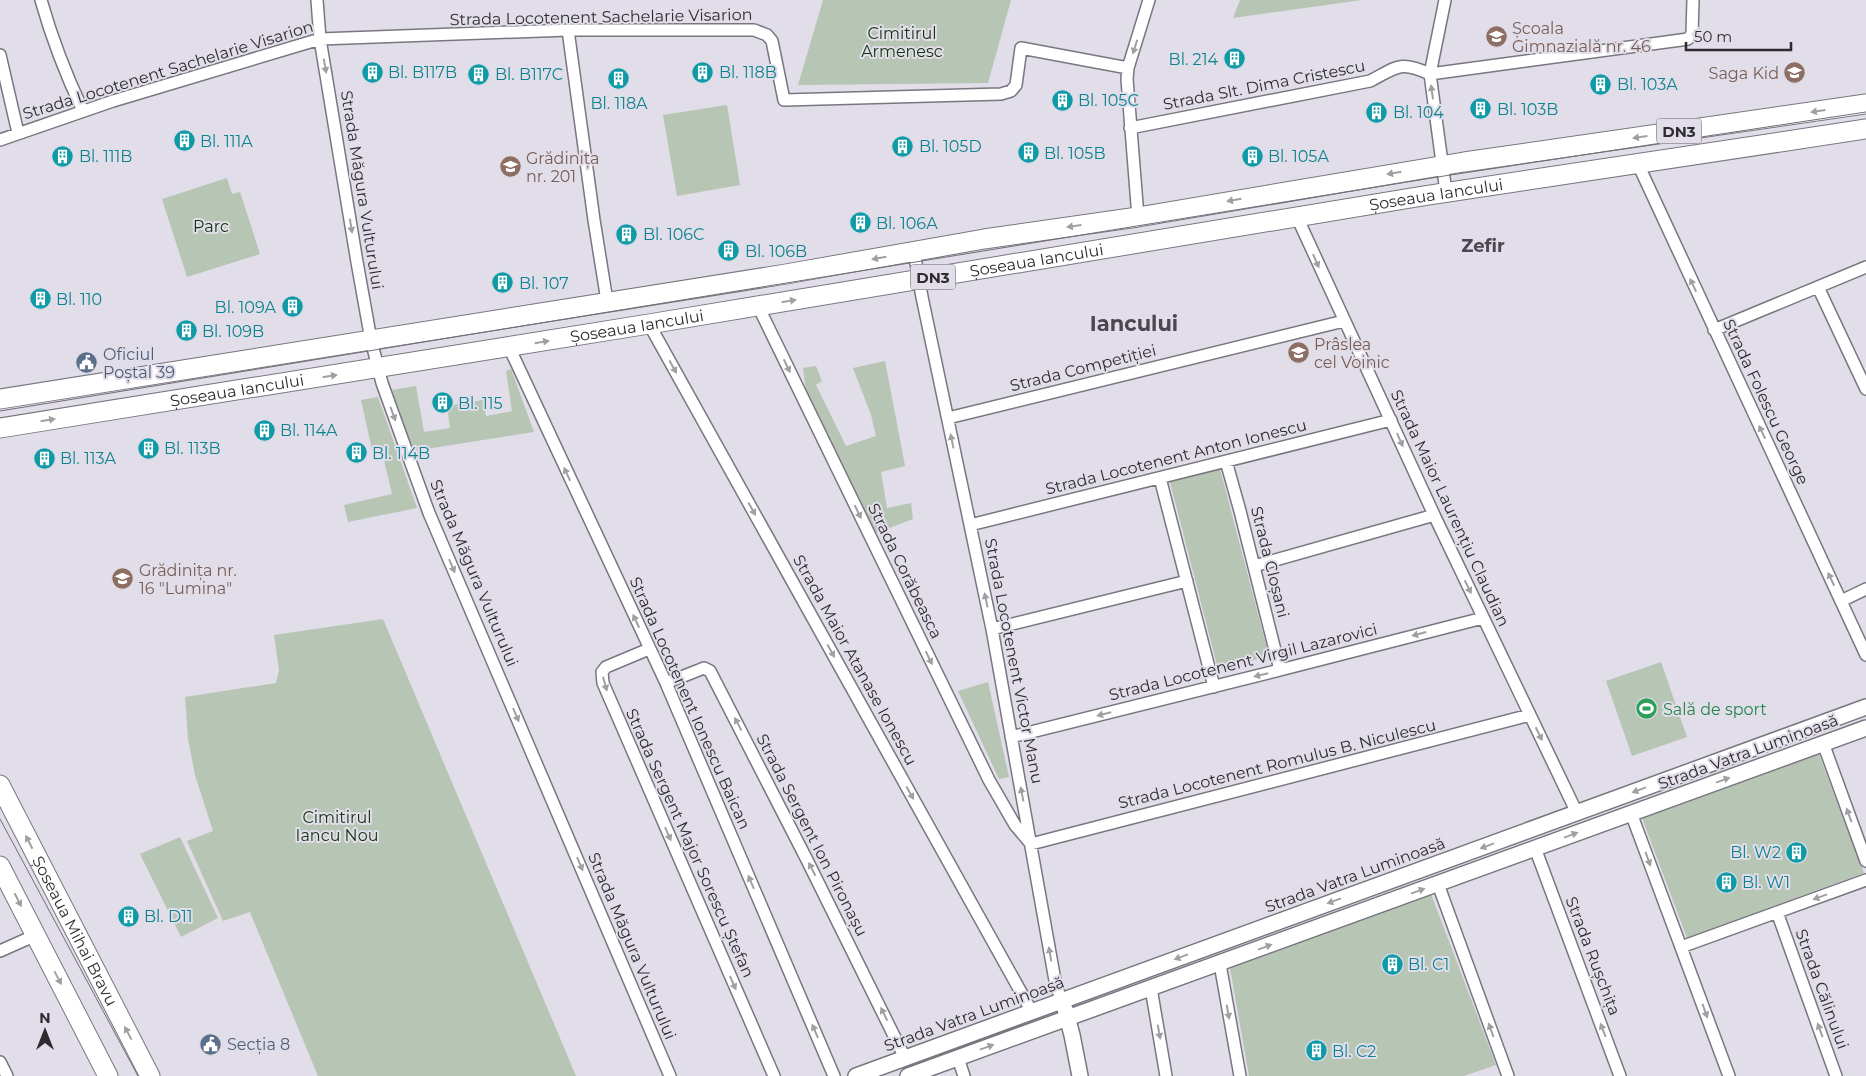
<svg xmlns="http://www.w3.org/2000/svg" width="1866" height="1076" font-family="Montserrat,sans-serif">
<style>
.green{fill:#b6c5b4}
.lines{fill:none;stroke-linecap:round;stroke-linejoin:round}
.minor-casing{stroke:#797680;stroke-width:14}
.tertiary-casing{stroke:#797680;stroke-width:18}
.primary-casing{stroke:#797680;stroke-width:21}
.minor{stroke:#fff;stroke-width:11}
.tertiary{stroke:#fff;stroke-width:15}
.primary{stroke:#fff;stroke-width:19}
.tram{stroke:#716e76;stroke-width:1}
.oneway{fill:#a0a0a2}
.labels{text-anchor:middle;dominant-baseline:central;stroke-width:4;stroke-linejoin:round;paint-order:stroke}
.shield{fill:#e1dde9;stroke:#636068;stroke-width:1}
.shield-label{font-size:15px;font-weight:bold;fill:#2d2b30}
.street-label{font-size:16px;fill:#2d2b30;stroke:#e1dde9}
.education-label{font-size:16px;fill:#785e54;stroke:#e1dde9;text-anchor:start}
.park-label{font-size:16px;fill:#13320d;stroke:#e1dde9}
.culture-label{font-size:16px;fill:#0d838f;stroke:#e1dde9;text-anchor:start}
.service-label{font-size:16px;fill:#4e5e75;stroke:#e1dde9;text-anchor:start}
.leisure-label{font-size:16px;fill:#27864d;stroke:#e1dde9;text-anchor:start}
.neighbourhood-label{font-size:18px;font-weight:bold;fill:#4b4751;stroke:#e1dde9}
.district-label{font-size:21px;font-weight:bold;fill:#4b4751;stroke:#e1dde9}
</style>
<rect width="100%" height="100%" fill="#e1dde9"/>
<path class="green" d="M823,0H1011L988,83L798,85Z
M1240,0H1362L1233,18Z
M727,105L740,185L677,196L663,115Z
M227,178L232,194L240,192L260,254L187,277L162,199Z
M885,361L905,466L881,472L887,508L911,503L913,519L876,533L806,392L803,368L816,366L822,381L816,385L846,446L876,436L871,415L853,368Z
M511,369L534,432L413,451L392,390L416,386L424,432L450,428L447,406L483,400L486,416L512,411L506,371Z
M378,397L417,508L348,522L344,505L392,494L382,452L373,454L361,400Z
M1220,469L1269,656L1218,669L1170,482Z
M383,619L576,1076H318L250,912L223,921L187,841L213,831L195,775L188,739L185,697L276,683L279,670L274,635Z
M1661,662L1687,737L1632,756L1606,681Z
M988,682L1009,777L999,779L958,691Z
M1818,752L1864,873L1687,938L1642,818Z
M180,837L218,918L181,937L140,854Z
M1431,894L1496,1065L1464,1076H1249L1230,968Z"/>
<g class="lines">
<defs>
<path id="minor" d="M41,0C52,39 66,75 83,111
M317,0L320,39L357,262L371,340L382,383L429,513L670,1076
M1445,0L1430,74L1446,192
M568,30L594,220L607,301
M0,55L18,133
M1130,128L1370,81C1397,67 1400,60 1430,74L1681,40L1688,39L1692,34L1693,0
M0,140L113,101L320,39L568,30H754L767,35L772,41L784,100L1001,94L1011,91L1016,85L1021,48L1128,68
M1637,162L1866,655
M1138,217L1127,79L1128,68L1149,0
M1297,217L1435,517L1577,813
M914,252L922,297L992,629L1056,986L1062,1001
M1818,287L1866,389
M758,306L989,780L1015,825L1031,844L1530,715
M649,324L1032,1012
M1714,330L1866,267
M509,347L666,683L834,1076
M948,418L1344,321
M1226,461L1240,511L1280,670
M1160,478L1214,687
M970,525L1391,420
M1254,566L1431,516L1435,517
M1841,601L1866,589
M992,629L1187,581
M649,649L606,667L602,672L603,683L774,1076
M666,683L704,668L710,671L807,860L905,1058
M1011,737L1280,670L1483,618
M1823,743L1866,861
M1631,813L1729,1076
M1535,848L1620,1076
M1438,884L1508,1076
M1777,912L1836,1076
M1681,947L1866,880
M0,951L36,935
M1220,964L1240,1076
M1151,988L1166,1076
M958,1058L964,1076
M0,1062L7,1076"/>
<path id="tertiary" d="M1065,1009L1072,1035L1080,1076
M856,1076L1866,707
M908,1076L1866,728"/>
<g id="primary">
<path d="M0,399L786,274L984,239L1138,217L1464,162L1866,104"/>
<path id="s1" d="M0,428L649,324L1423,196L1866,129"/>
<path id="s2" d="M0,785L150,1076"/>
<path d="M0,866L108,1076"/>
</g>
</defs>
<use href="#minor" class="minor-casing"/>
<use href="#tertiary" class="tertiary-casing"/>
<use href="#primary" class="primary-casing"/>
<use href="#minor" class="minor"/>
<use href="#tertiary" class="tertiary"/>
<use href="#primary" class="primary"/>
<path class="tram" d="M0,411L1444,176L1866,112
M0,819L138,1076"/>
</g>
<defs><path id="oneway-solid" d="M-6-.8H1V-3.2L6.5 0L1 3.2V.8H-6Z" transform="scale(1.25)"/></defs>
<g class="oneway">
<use href="#oneway-solid" transform="translate(1135 47) rotate(107)"/>
<use href="#oneway-solid" transform="translate(325 66) rotate(80)"/>
<use href="#oneway-solid" transform="translate(1432 92) rotate(-98)"/>
<use href="#oneway-solid" transform="translate(1818 111) rotate(172)"/>
<use href="#oneway-solid" transform="translate(1640 137) rotate(172)"/>
<use href="#oneway-solid" transform="translate(1394 173) rotate(170)"/>
<use href="#oneway-solid" transform="translate(1234 200) rotate(170)"/>
<use href="#oneway-solid" transform="translate(351 226) rotate(81)"/>
<use href="#oneway-solid" transform="translate(1074 226) rotate(172)"/>
<use href="#oneway-solid" transform="translate(879 258) rotate(170)"/>
<use href="#oneway-solid" transform="translate(1316 261) rotate(66)"/>
<use href="#oneway-solid" transform="translate(1693 285) rotate(-115)"/>
<use href="#oneway-solid" transform="translate(789 301) rotate(-9)"/>
<use href="#oneway-solid" transform="translate(542 342) rotate(-9)"/>
<use href="#oneway-solid" transform="translate(787 366) rotate(64)"/>
<use href="#oneway-solid" transform="translate(673 367) rotate(61)"/>
<use href="#oneway-solid" transform="translate(330 376) rotate(-9)"/>
<use href="#oneway-solid" transform="translate(393 414) rotate(70)"/>
<use href="#oneway-solid" transform="translate(48 420) rotate(-9)"/>
<use href="#oneway-solid" transform="translate(1762 432) rotate(-115)"/>
<use href="#oneway-solid" transform="translate(1400 440) rotate(66)"/>
<use href="#oneway-solid" transform="translate(952 441) rotate(-102)"/>
<use href="#oneway-solid" transform="translate(567 474) rotate(-115)"/>
<use href="#oneway-solid" transform="translate(752 509) rotate(61)"/>
<use href="#oneway-solid" transform="translate(858 512) rotate(64)"/>
<use href="#oneway-solid" transform="translate(452 566) rotate(67)"/>
<use href="#oneway-solid" transform="translate(1831 579) rotate(-115)"/>
<use href="#oneway-solid" transform="translate(1468 587) rotate(64)"/>
<use href="#oneway-solid" transform="translate(986 600) rotate(-102)"/>
<use href="#oneway-solid" transform="translate(636 621) rotate(-115)"/>
<use href="#oneway-solid" transform="translate(1419 634) rotate(165)"/>
<use href="#oneway-solid" transform="translate(831 651) rotate(61)"/>
<use href="#oneway-solid" transform="translate(929 658) rotate(64)"/>
<use href="#oneway-solid" transform="translate(1261 675) rotate(167)"/>
<use href="#oneway-solid" transform="translate(605 684) rotate(75)"/>
<use href="#oneway-solid" transform="translate(1104 714) rotate(166)"/>
<use href="#oneway-solid" transform="translate(516 715) rotate(67)"/>
<use href="#oneway-solid" transform="translate(738 724) rotate(-118)"/>
<use href="#oneway-solid" transform="translate(1539 734) rotate(64)"/>
<use href="#oneway-solid" transform="translate(1723 780) rotate(-20)"/>
<use href="#oneway-solid" transform="translate(1639 790) rotate(160)"/>
<use href="#oneway-solid" transform="translate(910 793) rotate(61)"/>
<use href="#oneway-solid" transform="translate(1022 794) rotate(-101)"/>
<use href="#oneway-solid" transform="translate(1849 815) rotate(-110)"/>
<use href="#oneway-solid" transform="translate(668 834) rotate(66)"/>
<use href="#oneway-solid" transform="translate(1571 835) rotate(-20)"/>
<use href="#oneway-solid" transform="translate(29 842) rotate(-117)"/>
<use href="#oneway-solid" transform="translate(1487 846) rotate(160)"/>
<use href="#oneway-solid" transform="translate(1648 859) rotate(70)"/>
<use href="#oneway-solid" transform="translate(580 864) rotate(67)"/>
<use href="#oneway-solid" transform="translate(812 869) rotate(-117)"/>
<use href="#oneway-solid" transform="translate(751 882) rotate(-113)"/>
<use href="#oneway-solid" transform="translate(1418 891) rotate(-20)"/>
<use href="#oneway-solid" transform="translate(1820 897) rotate(160)"/>
<use href="#oneway-solid" transform="translate(18 900) rotate(63)"/>
<use href="#oneway-solid" transform="translate(1334 901) rotate(160)"/>
<use href="#oneway-solid" transform="translate(1265 947) rotate(-20)"/>
<use href="#oneway-solid" transform="translate(1050 954) rotate(-100)"/>
<use href="#oneway-solid" transform="translate(1181 957) rotate(160)"/>
<use href="#oneway-solid" transform="translate(58 978) rotate(62)"/>
<use href="#oneway-solid" transform="translate(733 983) rotate(66)"/>
<use href="#oneway-solid" transform="translate(1705 1011) rotate(70)"/>
<use href="#oneway-solid" transform="translate(1228 1012) rotate(80)"/>
<use href="#oneway-solid" transform="translate(884 1014) rotate(-116)"/>
<use href="#oneway-solid" transform="translate(1491 1030) rotate(-110)"/>
<use href="#oneway-solid" transform="translate(1603 1030) rotate(-111)"/>
<use href="#oneway-solid" transform="translate(1820 1030) rotate(-110)"/>
<use href="#oneway-solid" transform="translate(815 1031) rotate(-113)"/>
<use href="#oneway-solid" transform="translate(1159 1032) rotate(80)"/>
<use href="#oneway-solid" transform="translate(128 1033) rotate(-118)"/>
<use href="#oneway-solid" transform="translate(987 1047) rotate(-20)"/>
</g>
<defs>
<symbol id="school-disc" viewBox="-11 -11 22 22"><circle r="9.5" fill="#8d6e63" stroke="#e1dde9"/><path d="M0-5L7-2L0 1L-7-2ZM-4 1L0 2.5L4 1V4Q0 6-4 4Z" fill="#fff"/></symbol>
<symbol id="building-disc" viewBox="-11 -11 22 22"><circle r="9.5" fill="#0f9aa8" stroke="#e1dde9"/><path d="M-4-6H4V6H1V3H-1V6H-4ZM-2.5-4.3h1.7v1.8h-1.7ZM.8-4.3h1.7v1.8H.8ZM-2.5-1h1.7V.8h-1.7ZM.8-1h1.7V.8H.8Z" fill="#fff"/></symbol>
<symbol id="civic-disc" viewBox="-11 -11 22 22"><circle r="9.5" fill="#5c6f8a" stroke="#e1dde9"/><path d="M-.6-6.5H3V-4.5H.6V-3L4-1V1h2V6H-6V1h2V-1L-.6-3ZM-1.2 2.5V6h2.4V2.5Z" fill="#fff"/></symbol>
<symbol id="stadium-disc" viewBox="-11 -11 22 22"><circle r="9.5" fill="#2e9e5b" stroke="#e1dde9"/><path d="M0-5a6.5 5 0 1 0 0 10a6.5 5 0 1 0 0-10ZM-3.5-1.8h7v3.6h-7Z" fill="#fff"/></symbol>
</defs>
<g fill-rule="evenodd">
<use href="#school-disc" x="1484" y="24" width="25" height="25"/>
<use href="#building-disc" x="1222" y="46" width="25" height="25"/>
<use href="#building-disc" x="360" y="60" width="25" height="25"/>
<use href="#building-disc" x="690" y="60" width="25" height="25"/>
<use href="#school-disc" x="1782" y="60" width="25" height="25"/>
<use href="#building-disc" x="466" y="62" width="25" height="25"/>
<use href="#building-disc" x="606" y="66" width="25" height="25"/>
<use href="#building-disc" x="1588" y="72" width="25" height="25"/>
<use href="#building-disc" x="1050" y="88" width="25" height="25"/>
<use href="#building-disc" x="1468" y="96" width="25" height="25"/>
<use href="#building-disc" x="1364" y="100" width="25" height="25"/>
<use href="#building-disc" x="172" y="128" width="25" height="25"/>
<use href="#building-disc" x="890" y="134" width="25" height="25"/>
<use href="#building-disc" x="1016" y="140" width="25" height="25"/>
<use href="#building-disc" x="50" y="144" width="25" height="25"/>
<use href="#building-disc" x="1240" y="144" width="25" height="25"/>
<use href="#school-disc" x="498" y="154" width="25" height="25"/>
<use href="#building-disc" x="848" y="210" width="25" height="25"/>
<use href="#building-disc" x="614" y="222" width="25" height="25"/>
<use href="#building-disc" x="716" y="238" width="25" height="25"/>
<use href="#building-disc" x="490" y="270" width="25" height="25"/>
<use href="#building-disc" x="28" y="286" width="25" height="25"/>
<use href="#building-disc" x="280" y="294" width="25" height="25"/>
<use href="#building-disc" x="174" y="318" width="25" height="25"/>
<use href="#school-disc" x="1286" y="340" width="25" height="25"/>
<use href="#civic-disc" x="74" y="350" width="25" height="25"/>
<use href="#building-disc" x="430" y="390" width="25" height="25"/>
<use href="#building-disc" x="252" y="418" width="25" height="25"/>
<use href="#building-disc" x="136" y="436" width="25" height="25"/>
<use href="#building-disc" x="344" y="440" width="25" height="25"/>
<use href="#building-disc" x="32" y="446" width="25" height="25"/>
<use href="#school-disc" x="110" y="566" width="25" height="25"/>
<use href="#stadium-disc" x="1634" y="696" width="25" height="25"/>
<use href="#building-disc" x="1784" y="840" width="25" height="25"/>
<use href="#building-disc" x="1714" y="870" width="25" height="25"/>
<use href="#building-disc" x="116" y="904" width="25" height="25"/>
<use href="#building-disc" x="1380" y="952" width="25" height="25"/>
<use href="#civic-disc" x="198" y="1032" width="25" height="25"/>
<use href="#building-disc" x="1304" y="1038" width="25" height="25"/>
</g>
<g class="labels">
<g class="shield">
<rect x="1656.5" y="118.5" width="45" height="25" rx="4"/>
<rect x="910.5" y="264.5" width="45" height="25" rx="4"/>
</g>
<g class="shield-label">
<text x="1679" y="131">DN3</text>
<text x="933" y="277">DN3</text>
</g>
<g class="street-label">
<text transform="translate(601 17) rotate(-1)">Strada Locotenent Sachelarie Visarion</text>
<text transform="translate(168 70) rotate(-17)">Strada Locotenent Sachelarie Visarion</text>
<text transform="translate(1264 85) rotate(-11)">Strada Slt. Dima Cristescu</text>
<text transform="translate(362 190) rotate(81)">Strada Măgura Vulturului</text>
<text stroke="none"><textPath href="#s1" startOffset="1455">Șoseaua Iancului</textPath></text>
<text stroke="none"><textPath href="#s1" startOffset="1050">Șoseaua Iancului</textPath></text>
<text stroke="none"><textPath href="#s1" startOffset="645">Șoseaua Iancului</textPath></text>
<text transform="translate(1083 368) rotate(-14)">Strada Competiției</text>
<text stroke="none"><textPath href="#s1" startOffset="240">Șoseaua Iancului</textPath></text>
<text transform="translate(1766 402) rotate(65)">Strada Folescu George</text>
<text transform="translate(1176 457) rotate(-14)">Strada Locotenent Anton Ionescu</text>
<text transform="translate(1450 508) rotate(65)">Strada Maior Laurențiu Claudian</text>
<text transform="translate(1270 562) rotate(76)">Strada Cloșani</text>
<text transform="translate(905 571) rotate(64)">Strada Corăbeasca</text>
<text transform="translate(474 573) rotate(67)">Strada Măgura Vulturului</text>
<text transform="translate(855 660) rotate(61)">Strada Maior Atanase Ionescu</text>
<text transform="translate(1014 661) rotate(79)">Strada Locotenent Victor Manu</text>
<text transform="translate(1243 662) rotate(-14)">Strada Locotenent Virgil Lazarovici</text>
<text transform="translate(690 703) rotate(66)">Strada Locotenent Ionescu Baican</text>
<text transform="translate(1748 752) rotate(-20)">Strada Vatra Luminoasă</text>
<text transform="translate(1277 764) rotate(-14)">Strada Locotenent Romulus B. Niculescu</text>
<text transform="translate(812 835) rotate(63)">Strada Sergent Ion Pironașu</text>
<text transform="translate(690 843) rotate(66)">Strada Sergent Major Sorescu Ștefan</text>
<text transform="translate(1355 875) rotate(-20)">Strada Vatra Luminoasă</text>
<text stroke="none"><textPath href="#s2" startOffset="164">Șoseaua Mihai Bravu</textPath></text>
<text transform="translate(632 946) rotate(67)">Strada Măgura Vulturului</text>
<text transform="translate(1593 956) rotate(69)">Strada Rușchița</text>
<text transform="translate(1822 989) rotate(70)">Strada Călinului</text>
<text transform="translate(974 1014) rotate(-20)">Strada Vatra Luminoasă</text>
</g>
<g class="education-label">
<text x="1512" y="28">Școala<tspan x="1512" dy="18">Gimnazială nr. 46</tspan></text>
<text x="1779" y="73" text-anchor="end">Saga Kid</text>
<text x="526" y="158">Grădinița<tspan x="526" dy="18">nr. 201</tspan></text>
<text x="1314" y="344">Prâslea<tspan x="1314" dy="18">cel Voinic</tspan></text>
<text x="139" y="570">Grădinița nr.<tspan x="139" dy="18">16 "Lumina"</tspan></text>
</g>
<g class="park-label">
<text x="902" y="33">Cimitirul<tspan x="902" dy="18">Armenesc</tspan></text>
<text x="211" y="226">Parc</text>
<text x="337" y="817">Cimitirul<tspan x="337" dy="18">Iancu Nou</tspan></text>
</g>
<g class="culture-label">
<text x="1218" y="59" text-anchor="end">Bl. 214</text>
<text x="388" y="72">Bl. B117B</text>
<text x="719" y="72">Bl. 118B</text>
<text x="495" y="74">Bl. B117C</text>
<text x="1617" y="84">Bl. 103A</text>
<text x="1078" y="100">Bl. 105C</text>
<text x="619" y="103" text-anchor="middle">Bl. 118A</text>
<text x="1497" y="109">Bl. 103B</text>
<text x="1393" y="112">Bl. 104</text>
<text x="200" y="141">Bl. 111A</text>
<text x="919" y="146">Bl. 105D</text>
<text x="1044" y="153">Bl. 105B</text>
<text x="79" y="156">Bl. 111B</text>
<text x="1268" y="156">Bl. 105A</text>
<text x="876" y="223">Bl. 106A</text>
<text x="643" y="234">Bl. 106C</text>
<text x="745" y="251">Bl. 106B</text>
<text x="519" y="283">Bl. 107</text>
<text x="56" y="299">Bl. 110</text>
<text x="276" y="307" text-anchor="end">Bl. 109A</text>
<text x="202" y="331">Bl. 109B</text>
<text x="458" y="403">Bl. 115</text>
<text x="280" y="430">Bl. 114A</text>
<text x="164" y="448">Bl. 113B</text>
<text x="372" y="453">Bl. 114B</text>
<text x="60" y="458">Bl. 113A</text>
<text x="1781" y="852" text-anchor="end">Bl. W2</text>
<text x="1742" y="882">Bl. W1</text>
<text x="144" y="916">Bl. D11</text>
<text x="1408" y="964">Bl. C1</text>
<text x="1332" y="1051">Bl. C2</text>
</g>
<g class="service-label">
<text x="103" y="354">Oficiul<tspan x="103" dy="18">Poștal 39</tspan></text>
<text x="227" y="1044">Secția 8</text>
</g>
<g class="leisure-label">
<text x="1663" y="709">Sală de sport</text>
</g>
<g class="neighbourhood-label">
<text x="1483" y="246">Zefir</text>
</g>
<g class="district-label">
<text x="1134" y="323">Iancului</text>
</g>
</g>
<g transform="translate(45 1031)" stroke="#e1dde9" stroke-width="4" paint-order="stroke">
<path d="M0-4L9 19L0 12L-9 19Z" fill="#2d2b30"/>
<text y="-8" font-size="14" font-weight="bold" text-anchor="middle" fill="#2d2b30">N</text>
</g>
<path d="M1686 42v8h105v-8" fill="none" stroke="#2d2b30" stroke-width="2.5"/>
<text x="1694" y="42" font-size="15" fill="#2d2b30" stroke="#e1dde9" stroke-width="4" paint-order="stroke">50 m</text>
</svg>
